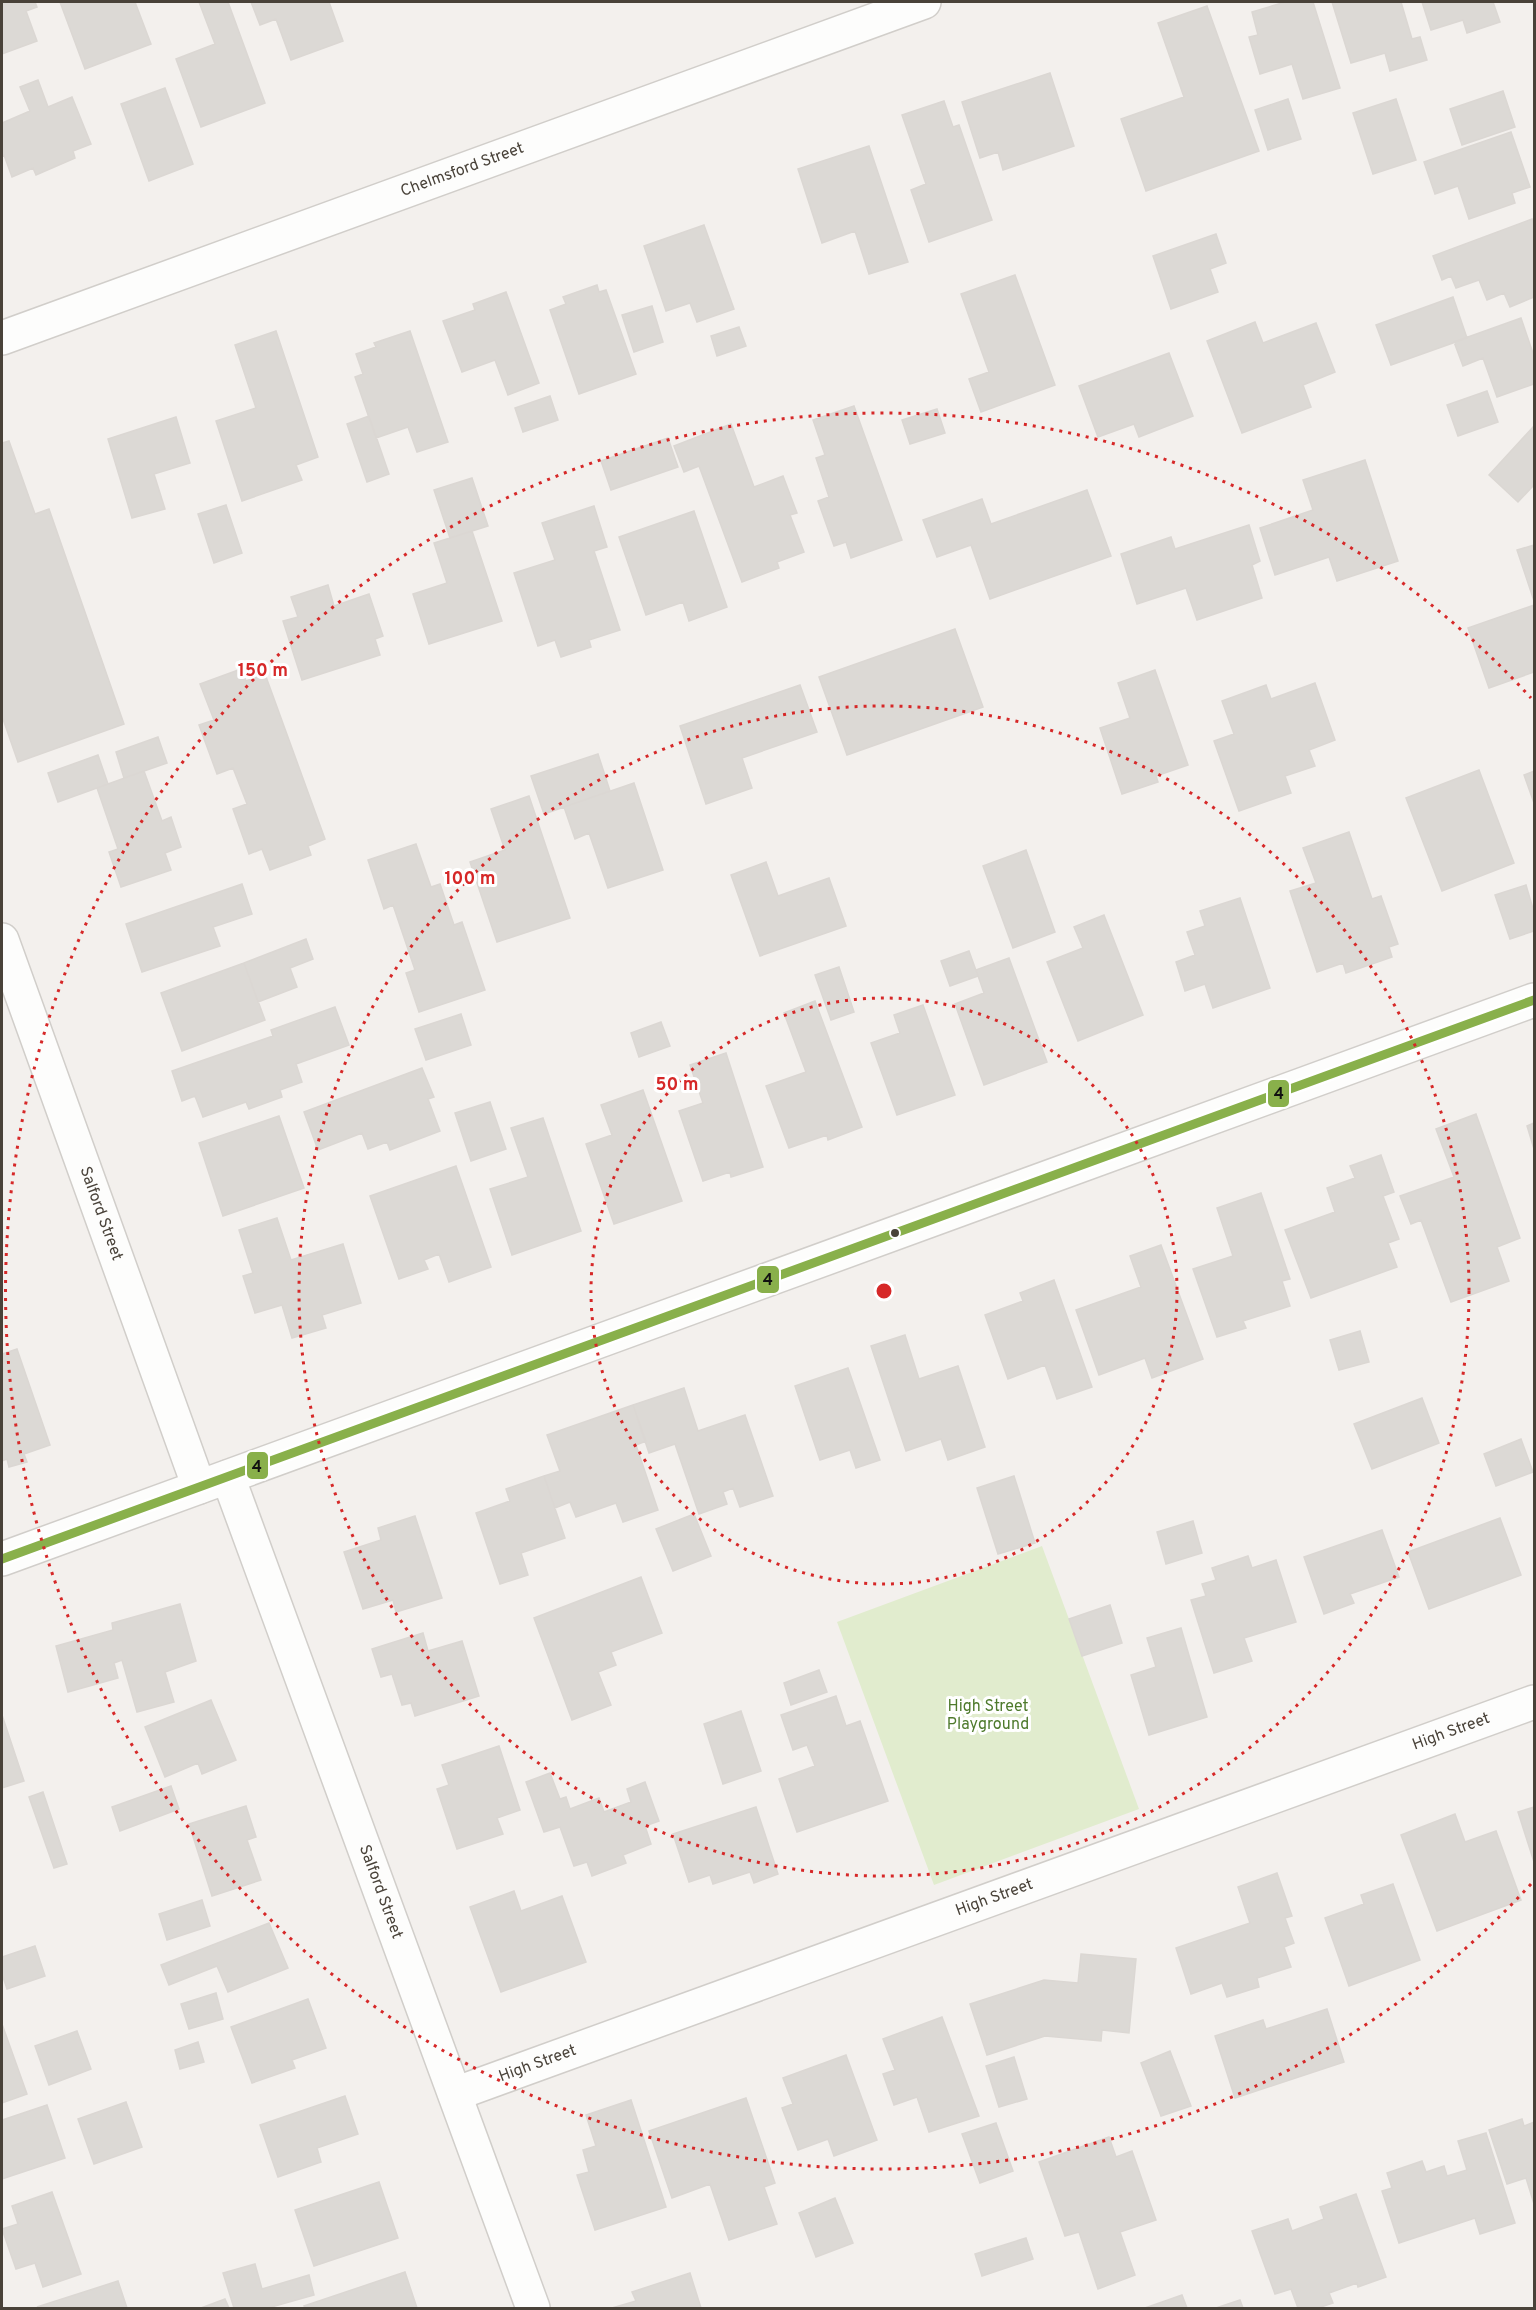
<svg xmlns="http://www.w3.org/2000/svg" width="1536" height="2310" font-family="Overpass,sans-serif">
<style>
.green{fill:#e1ecce}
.building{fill:#dcd9d5;stroke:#dbd7d3;stroke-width:1.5}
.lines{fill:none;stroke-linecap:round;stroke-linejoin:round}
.minor-casing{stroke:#d1ceca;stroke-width:36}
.minor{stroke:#fdfdfc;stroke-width:33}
.bus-1-casing{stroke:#fff;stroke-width:14}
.bus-1{stroke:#89b04b;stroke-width:9}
.ring{fill:none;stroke:#d62828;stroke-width:3;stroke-dasharray:3 6}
.bus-dot{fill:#494239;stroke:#fff;stroke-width:2}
.labels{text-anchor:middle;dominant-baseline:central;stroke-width:6;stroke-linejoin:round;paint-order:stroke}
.street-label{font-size:16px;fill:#494239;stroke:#fff}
.park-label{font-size:16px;fill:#4e7a2c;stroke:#fff}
.centre{fill:#d62828;stroke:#fff;stroke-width:3}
.ring-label{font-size:18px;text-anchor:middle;font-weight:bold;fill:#d62828;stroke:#fff;stroke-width:6;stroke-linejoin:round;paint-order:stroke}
.line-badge{stroke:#fff;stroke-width:2}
.pale-badge-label{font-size:16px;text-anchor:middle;font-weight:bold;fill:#111}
</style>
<rect width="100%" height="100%" fill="#f3f0ed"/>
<path class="green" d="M1042,1546L1139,1809L934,1885L837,1622Z"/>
<path class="building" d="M2,2H35L37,7L26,11L37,41L2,54Z
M60,2H135L151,44L85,69Z
M199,2H228L265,103L201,127L176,59L215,44Z
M251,2H329L343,41L291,60L276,19L260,25Z
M1285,2H1313L1340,88L1303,99L1292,64L1260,74L1249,37L1258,35L1252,12Z
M1332,2H1401L1412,39L1420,37L1427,60L1390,71L1385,53L1351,63Z
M1422,2H1493L1500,22L1467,33L1463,20L1431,30Z
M1207,6L1259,151L1146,191L1121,119L1184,97L1158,23Z
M1050,73L1074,146L1003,170L998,152L980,158L962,102Z
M38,80L48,107L72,97L91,144L73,151L75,158L36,175L33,168L12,177L4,155L2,156V123L30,111L20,87Z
M165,88L193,164L149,181L121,104Z
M1503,91L1515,127L1462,145L1450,109Z
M1288,99L1301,139L1268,150L1255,110Z
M1396,99L1416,160L1373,174L1353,113Z
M944,101L953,127L959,125L992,220L929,242L911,190L926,184L902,115Z
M1511,132L1530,187L1512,193L1515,203L1469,219L1458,186L1435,194L1424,162Z
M869,146L908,262L869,274L855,231L822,243L798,169Z
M1532,219L1534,226V297L1510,307L1504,293L1487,300L1479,280L1456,288L1451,276L1442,280L1433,256Z
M704,225L734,309L697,322L690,303L666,311L644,246Z
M1216,234L1226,263L1210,269L1218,292L1171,309L1153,256Z
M1015,275L1055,385L981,412L969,379L989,372L961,294Z
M597,285L599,292L606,290L636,374L579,394L550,310L566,304L563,297Z
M506,292L539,383L508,395L495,360L462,372L443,321L475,310L473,304Z
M1453,297L1467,338L1391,365L1376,325Z
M652,306L663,342L634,352L622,315Z
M1521,318L1534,356V384L1497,397L1483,358L1463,366L1454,342Z
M1255,322L1263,343L1316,323L1335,372L1303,385L1311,407L1242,433L1207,341Z
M739,327L746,346L717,356L711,336Z
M276,331L318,457L296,465L302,480L242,501L216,421L256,408L235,345Z
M410,331L448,442L417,452L408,427L376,438L355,377L363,374L356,354L376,347L374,343Z
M1169,353L1193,416L1139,437L1134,424L1098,437L1079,386Z
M1487,391L1498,422L1458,436L1447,405Z
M550,396L558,420L523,432L515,408Z
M854,406L902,540L851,558L846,542L834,546L818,501L829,497L816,458L825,455L813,420Z
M937,409L945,433L910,444L902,420Z
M369,416L389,474L367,482L347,424Z
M176,417L190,463L154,474L165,509L132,518L108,439Z
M731,424L754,487L783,476L797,513L790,515L804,552L777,562L779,568L742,582L699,466L684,472L674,446Z
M1534,426V485L1518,502L1489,475Z
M668,438L678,467L611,490L601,461Z
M9,441L35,514L49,509L124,724L18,762L2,716V443Z
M1365,460L1398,561L1337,581L1329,557L1275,575L1260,528L1313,510L1303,480Z
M472,478L488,526L450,538L434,490Z
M1087,490L1111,556L990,599L971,545L937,557L923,520L982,499L991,524Z
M226,505L242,553L214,563L198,514Z
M594,506L607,547L594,551L620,630L589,640L591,647L561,657L555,640L538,646L514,573L555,560L542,523Z
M694,511L727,607L689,621L683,602L646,615L619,537Z
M1249,525L1260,561L1252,565L1262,598L1197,620L1186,588L1137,604L1121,554L1171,537L1175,549Z
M472,531L502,621L429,644L413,594L447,583L434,543Z
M1534,545V601L1517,550Z
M328,585L334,606L369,594L383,636L375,639L380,655L302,680L283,621L298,617L291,597Z
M1534,605V672L1489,688L1468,628Z
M955,629L983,707L847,755L819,677Z
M241,669L246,681L265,674L325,839L308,846L311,855L270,870L262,849L249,854L233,809L247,804L233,768L217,774L199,725L214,720L200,684Z
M1155,670L1188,765L1156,776L1158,782L1122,794L1100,728L1130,718L1118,683Z
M1315,683L1335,740L1309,750L1315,766L1285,776L1291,793L1239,811L1214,741L1234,734L1222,701L1266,685L1271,699Z
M800,685L817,732L742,758L752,788L706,804L680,726Z
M158,737L167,763L124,778L116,752Z
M598,754L610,791L544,814L531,776Z
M98,755L108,784L58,802L48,773Z
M1479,770L1514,863L1442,891L1406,798Z
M144,771L162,821L171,817L181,847L165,853L171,870L121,887L109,852L118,849L97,788Z
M1534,771V803L1524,775Z
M634,783L663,870L608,888L589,833L575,839L564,807Z
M529,796L570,918L497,942L470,862L505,850L491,809Z
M1349,832L1372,899L1381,896L1398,944L1389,947L1392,957L1346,973L1343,963L1317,972L1290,891L1316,883L1303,848Z
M416,844L431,887L440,884L454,925L462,922L485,990L419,1012L406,973L415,970L393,905L384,909L368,860Z
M1026,850L1055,932L1013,948L983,866Z
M766,862L778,896L829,878L846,926L760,956L731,875Z
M242,884L252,914L213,927L220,946L142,972L126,924Z
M1526,885L1534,912V931L1510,939L1495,895Z
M1240,898L1270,988L1213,1008L1205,984L1185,991L1176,962L1195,955L1187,932L1205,926L1200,911Z
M1104,915L1143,1015L1078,1041L1047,962L1083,948L1074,927Z
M306,939L313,959L290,968L297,987L258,1002L244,963Z
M969,951L978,976L950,986L941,961Z
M1009,958L1047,1062L984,1085L955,1004L984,993L976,970Z
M244,963L265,1020L182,1051L161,993Z
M839,967L854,1012L831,1020L815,975Z
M815,1001L862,1127L828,1140L827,1135L789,1148L766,1086L806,1072L784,1013Z
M923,1005L955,1095L897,1115L871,1043L900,1033L894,1015Z
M335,1007L349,1045L296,1064L302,1082L280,1090L282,1097L249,1109L246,1102L203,1117L195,1096L182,1101L172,1071L273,1036L271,1030Z
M461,1014L471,1045L426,1060L415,1029Z
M661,1022L670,1046L639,1057L631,1033Z
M726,1053L763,1167L731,1177L730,1172L703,1181L679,1111L703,1103L690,1065Z
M422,1068L434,1097L428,1099L440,1131L390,1150L387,1142L368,1149L362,1133L318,1150L304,1112Z
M643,1090L682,1201L614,1224L586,1144L612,1135L601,1105Z
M490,1102L506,1149L471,1161L455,1113Z
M1476,1114L1520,1238L1497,1247L1509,1281L1451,1302L1421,1220L1411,1224L1400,1196L1454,1177L1436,1129Z
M279,1116L304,1188L223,1216L199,1143Z
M543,1118L581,1231L512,1255L490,1189L528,1177L511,1128Z
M1534,1123V1149L1527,1126Z
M1381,1155L1394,1192L1383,1196L1399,1239L1388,1243L1397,1267L1311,1298L1285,1230L1335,1212L1327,1188L1355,1178L1350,1166Z
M456,1166L491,1267L449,1282L439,1254L424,1260L428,1269L399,1279L370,1196Z
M1261,1193L1290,1279L1282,1281L1290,1306L1243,1321L1246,1328L1217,1337L1193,1269L1233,1256L1217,1208Z
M277,1218L291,1260L343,1244L361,1303L322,1315L326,1328L292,1338L282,1305L255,1313L243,1276L253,1273L239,1230Z
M1161,1245L1203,1359L1152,1378L1145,1358L1099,1375L1076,1310L1141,1287L1130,1256Z
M1054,1280L1092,1387L1057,1399L1045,1365L1008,1379L985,1315L1023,1301L1020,1293Z
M1360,1331L1369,1362L1339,1370L1330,1340Z
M905,1335L919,1379L958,1366L985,1447L948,1460L941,1439L906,1451L871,1346Z
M17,1349L50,1445L24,1454L27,1462L9,1467L7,1459L2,1461V1354Z
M848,1368L880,1460L856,1468L850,1450L820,1460L795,1386Z
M684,1388L698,1431L745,1415L773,1496L740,1507L733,1488L723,1492L727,1504L699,1514L675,1444L649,1453L633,1405Z
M1422,1398L1439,1443L1372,1469L1354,1424Z
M633,1405L646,1441L636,1445L658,1510L623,1522L616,1503L576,1517L570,1502L555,1508L544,1476L560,1471L547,1435Z
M1521,1439L1533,1472L1496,1486L1484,1454Z
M544,1476L565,1538L521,1553L528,1575L500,1584L476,1513L510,1501L506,1489Z
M1014,1476L1035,1543L998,1554L977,1488Z
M694,1514L711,1556L673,1571L656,1529Z
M415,1516L442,1598L396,1612L393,1600L363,1609L344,1552L381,1540L378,1528Z
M1500,1518L1521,1575L1429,1609L1408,1552Z
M1193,1521L1202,1553L1166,1564L1157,1532Z
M1382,1530L1399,1577L1350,1594L1354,1603L1324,1614L1304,1557Z
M1248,1556L1252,1568L1276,1560L1296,1622L1244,1638L1252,1661L1214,1673L1191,1600L1206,1596L1202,1584L1216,1580L1212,1568Z
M641,1577L662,1633L611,1652L616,1665L598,1672L611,1705L572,1720L534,1618Z
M180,1604L196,1661L165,1672L174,1702L137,1712L122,1660L114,1663L118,1678L68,1692L56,1646L113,1630L112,1623Z
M1110,1605L1122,1643L1082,1656L1069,1619Z
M1181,1628L1207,1717L1149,1735L1131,1675L1156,1667L1147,1638Z
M423,1633L428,1651L462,1641L479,1696L415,1716L411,1703L402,1705L392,1674L381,1677L372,1649Z
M819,1670L827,1692L791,1705L784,1683Z
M836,1696L846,1726L860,1721L888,1801L797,1832L779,1779L815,1766L807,1745L793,1750L781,1715Z
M211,1700L236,1760L202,1774L198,1763L165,1777L145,1727Z
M741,1711L761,1771L723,1784L704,1724Z
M2,1715L24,1781L2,1788Z
M499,1746L520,1810L497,1818L503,1834L457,1849L437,1789L449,1785L442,1765Z
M550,1773L560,1799L566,1797L570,1809L599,1798L604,1812L631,1802L627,1789L645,1782L659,1821L645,1826L651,1844L623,1855L626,1863L592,1876L587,1862L574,1866L560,1827L544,1832L526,1782Z
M171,1786L179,1809L120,1831L112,1807Z
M43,1792L67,1864L54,1868L29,1797Z
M246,1806L256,1837L247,1840L261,1880L212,1896L189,1824Z
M756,1807L778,1874L754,1883L750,1872L713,1884L710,1875L689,1882L673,1834Z
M1534,1807V1862L1518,1812Z
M1455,1814L1465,1842L1496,1831L1521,1900L1437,1931L1401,1835Z
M1277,1873L1292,1916L1285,1918L1294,1943L1284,1947L1291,1967L1257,1978L1259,1987L1227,1997L1222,1983L1191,1994L1176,1948L1250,1923L1238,1887Z
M1393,1884L1420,1960L1349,1986L1325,1918L1364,1904L1361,1895Z
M514,1891L521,1911L562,1896L586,1962L501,1992L470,1907Z
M202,1900L210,1926L167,1940L159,1914Z
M269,1923L288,1968L228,1992L217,1966L169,1985L161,1965Z
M35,1946L45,1976L7,1989L2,1974V1957Z
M1081,1954L1136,1959L1129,2033L1102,2030L1101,2041L1045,2036L987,2055L970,2004L1044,1980L1078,1983Z
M216,1993L223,2019L189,2029L181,2004Z
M308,1999L326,2048L292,2060L295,2068L252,2083L231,2027Z
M1327,2009L1344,2062L1235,2098L1215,2036L1263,2020L1266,2029Z
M942,2017L979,2116L929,2132L917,2097L894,2105L883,2074L895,2070L883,2039Z
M2,2024L27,2094L2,2103Z
M77,2031L91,2069L49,2085L35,2046Z
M198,2042L204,2062L180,2069L175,2050Z
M1170,2051L1191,2106L1161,2116L1141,2063Z
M846,2055L877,2140L834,2156L828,2139L798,2150L782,2108L793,2104L783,2078Z
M1014,2057L1027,2099L999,2107L986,2066Z
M345,2096L358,2134L317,2148L321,2162L278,2177L260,2125Z
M746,2098L775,2183L764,2187L777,2224L729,2240L710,2184L672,2198L649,2131Z
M631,2100L666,2207L595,2230L577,2175L589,2172L583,2150L596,2146L586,2115Z
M126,2102L142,2147L94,2164L78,2119Z
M47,2105L65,2158L2,2179V2120Z
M1522,2119L1524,2126L1534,2122V2204L1526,2178L1507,2184L1489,2130Z
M996,2123L1013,2171L980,2183L962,2134Z
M1486,2133L1515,2223L1480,2234L1475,2218L1399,2243L1382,2191L1392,2188L1387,2173L1422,2161L1426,2172L1444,2166L1447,2176L1467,2170L1458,2141Z
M1109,2137L1116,2157L1132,2151L1156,2220L1120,2232L1135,2275L1098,2289L1079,2232L1065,2236L1039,2162Z
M379,2182L398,2238L314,2266L295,2210Z
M52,2192L81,2274L43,2287L35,2263L16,2269L2,2229L18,2224L12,2206Z
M1356,2194L1386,2277L1358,2287L1357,2283L1329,2293L1333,2303L1318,2308H1298L1291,2289L1275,2294L1252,2231L1288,2219L1292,2231L1324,2219L1320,2207Z
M835,2198L853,2243L816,2257L799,2213Z
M1026,2238L1033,2259L982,2276L975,2254Z
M255,2264L262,2289L309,2275L314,2295L268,2308H234L223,2273Z
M405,2272L417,2308H305L304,2306Z
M690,2273L701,2308H612L636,2301L632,2292Z
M118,2281L127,2308L37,2307Z
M1182,2295L1187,2308H1145Z
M225,2299L229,2308H201Z
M1240,2300L1243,2308H1216Z"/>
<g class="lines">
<defs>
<g id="minor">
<path id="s1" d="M2,338L924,2"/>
<path id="s2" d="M2,940L199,1487"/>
<path id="s3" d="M228,1477L533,2308"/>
<path d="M2,1559L1534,1000"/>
<path id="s4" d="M455,2094L1534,1702"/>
</g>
</defs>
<use href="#minor" class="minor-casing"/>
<use href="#minor" class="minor"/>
<defs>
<path id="bus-1" d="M2,1559L1534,1000"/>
</defs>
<use href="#bus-1" class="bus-1-casing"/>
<use href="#bus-1" class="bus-1"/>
</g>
<g class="ring">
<circle cx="884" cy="1291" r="293"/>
<circle cx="884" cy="1291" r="585"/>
<path d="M1531 1884A878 878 0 1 1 1531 698"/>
</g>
<circle class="bus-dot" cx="895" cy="1233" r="5"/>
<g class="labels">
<g class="street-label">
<text stroke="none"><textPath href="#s1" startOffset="490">Chelmsford Street</textPath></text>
<text stroke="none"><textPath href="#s2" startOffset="291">Salford Street</textPath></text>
<text stroke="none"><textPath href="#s4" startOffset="1060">High Street</textPath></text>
<text stroke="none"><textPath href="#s3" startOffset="442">Salford Street</textPath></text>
<text stroke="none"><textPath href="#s4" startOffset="574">High Street</textPath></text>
<text stroke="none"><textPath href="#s4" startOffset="88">High Street</textPath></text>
</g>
<g class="park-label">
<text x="988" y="1707">High Street<tspan x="988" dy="18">Playground</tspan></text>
</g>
</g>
<circle cx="884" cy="1291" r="9" class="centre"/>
<g class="ring-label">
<text x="263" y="676">150 m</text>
<text x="470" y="884">100 m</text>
<text x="677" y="1090">50 m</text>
</g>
<g class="line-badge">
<rect x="1267" y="1079" width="23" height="29" rx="6" fill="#89b04b"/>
<rect x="756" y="1265" width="24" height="29" rx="6" fill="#89b04b"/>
<rect x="246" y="1451" width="23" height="29" rx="6" fill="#89b04b"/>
</g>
<g class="pale-badge-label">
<text x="1279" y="1099">4</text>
<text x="768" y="1285">4</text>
<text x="257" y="1472">4</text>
</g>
<rect width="1536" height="2310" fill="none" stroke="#494239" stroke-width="6"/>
</svg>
